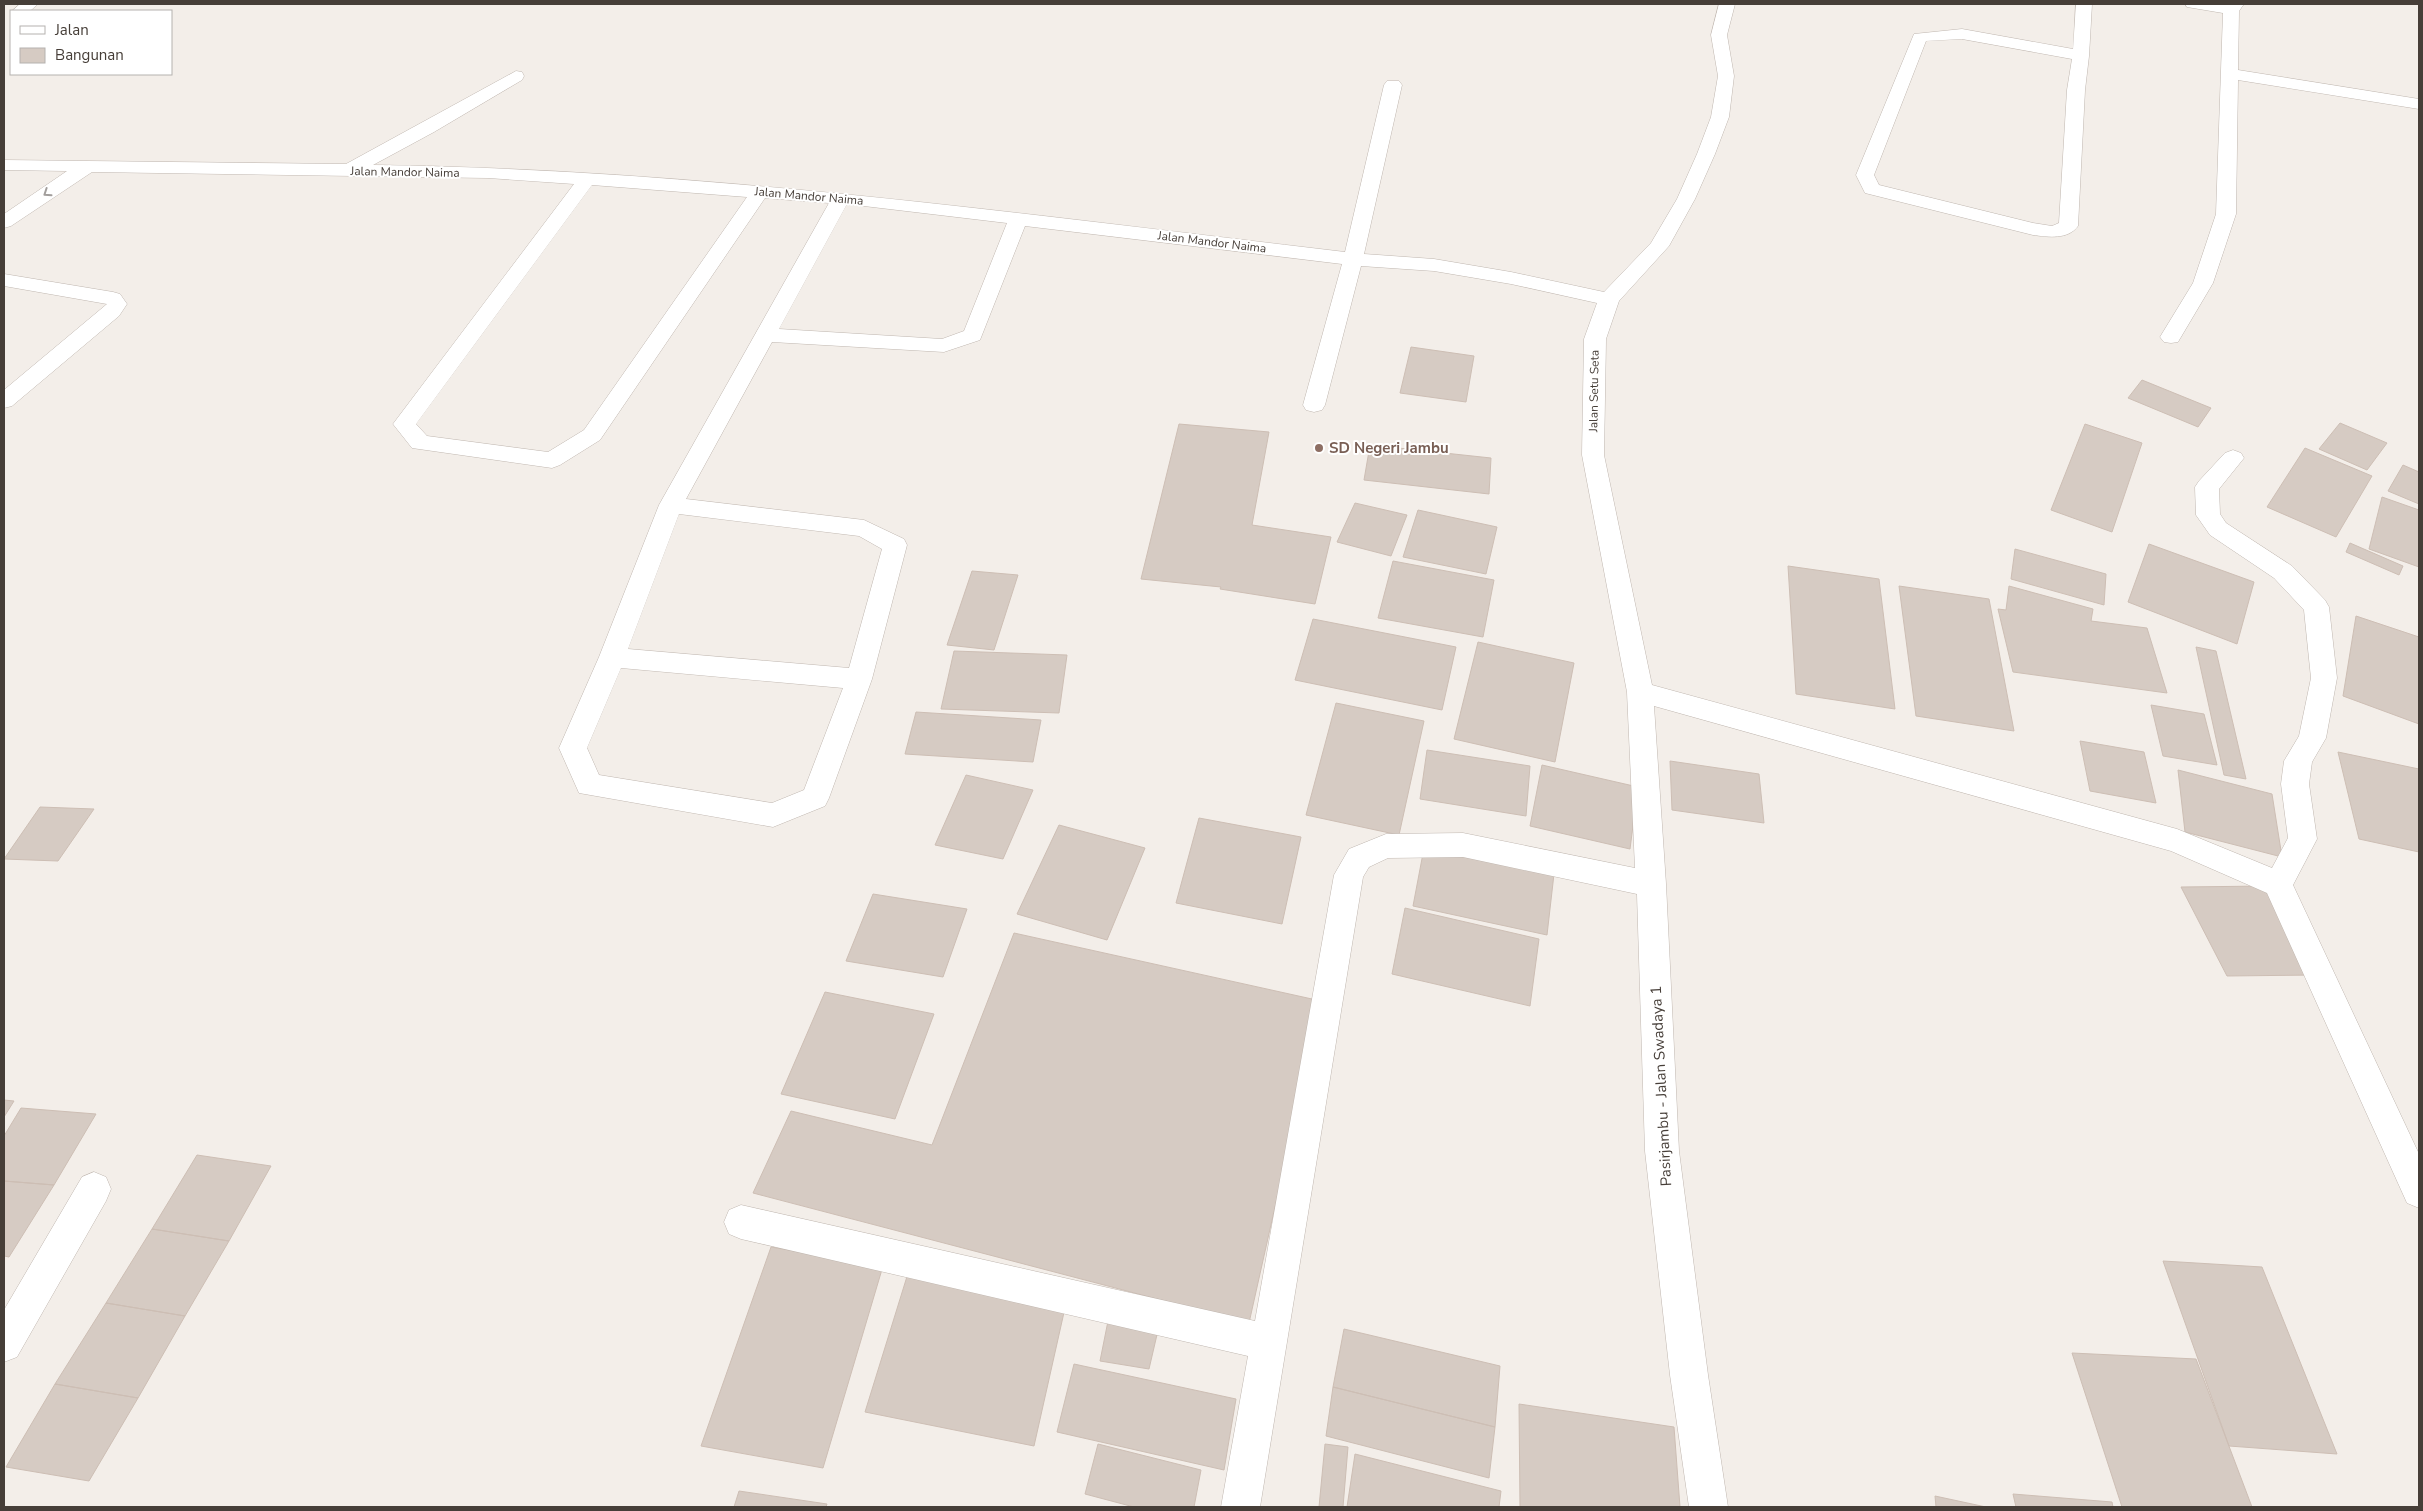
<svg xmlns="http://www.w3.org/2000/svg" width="2423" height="1511" font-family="'Nunito Sans',sans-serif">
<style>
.building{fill:#d6cbc3;stroke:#cdbeb4}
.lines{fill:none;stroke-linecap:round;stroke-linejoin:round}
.minor-casing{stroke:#c0b7b0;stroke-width:1}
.minor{fill:#fff;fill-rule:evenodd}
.oneway{stroke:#a29e9c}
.education-dot{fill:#8d6e63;stroke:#fff;stroke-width:2}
.labels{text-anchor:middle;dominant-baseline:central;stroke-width:4;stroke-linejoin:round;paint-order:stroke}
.far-street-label{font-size:12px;fill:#463e38;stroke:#fff}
.education-label{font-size:15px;font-weight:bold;fill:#785e54;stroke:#fff;text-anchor:start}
.street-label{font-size:15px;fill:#463e38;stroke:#fff}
</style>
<rect width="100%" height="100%" fill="#f3eee9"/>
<path class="building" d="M1411,347L1474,356L1466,402L1400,393Z
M2142,380L2211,408L2198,427L2128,398Z
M2340,423L2387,443L2367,470L2319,449Z
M1179,424L1269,432L1252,525L1331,537L1315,604L1220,589L1221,587L1141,579Z
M2085,424L2142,443L2112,532L2051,510Z
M1370,445L1491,458L1489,494L1364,480Z
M2305,448L2372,476L2336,537L2267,507Z
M2403,465L2419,472V504L2388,491Z
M2382,497L2419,510V567L2369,549Z
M1355,503L1407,515L1391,556L1337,542Z
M1418,510L1497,527L1486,574L1403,557Z
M2350,543L2403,566L2399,575L2346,552Z
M2149,544L2254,582L2237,644L2128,602Z
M2015,549L2106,574L2104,605L2011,579Z
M1393,561L1494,580L1483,637L1378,618Z
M1788,566L1879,579L1895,709L1796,694Z
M972,571L1018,575L994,650L947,645Z
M1899,586L1989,599L2014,731L1916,716Z
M2009,586L2093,609L2091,621L2147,628L2167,693L2013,672L1998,609L2006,610Z
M2356,616L2419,637V724L2343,696Z
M1313,619L1456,647L1442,710L1295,680Z
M1478,642L1574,663L1555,762L1454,739Z
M2196,647L2216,651L2246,779L2224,775Z
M954,651L1067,655L1059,713L941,709Z
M1336,703L1424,721L1399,835L1306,815Z
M2151,705L2204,714L2217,765L2163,756Z
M916,712L1041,720L1033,762L905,754Z
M2080,741L2144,752L2156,803L2090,791Z
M1427,750L1530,766L1526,816L1420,799Z
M2338,752L2419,769V852L2359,839Z
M1670,761L1759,774L1764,823L1672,810Z
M1542,765L1638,787L1630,849L1530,826Z
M2178,770L2272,794L2282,857L2185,832Z
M966,775L1033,790L1003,859L935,845Z
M40,807L94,809L58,861L4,859Z
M1199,818L1301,837L1282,924L1176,903Z
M1059,825L1145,848L1107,940L1017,914Z
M1424,848L1554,874L1547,935L1413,906Z
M2267,886L2317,975L2227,976L2181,887Z
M873,894L967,909L943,977L846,961Z
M1405,908L1539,939L1530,1006L1392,974Z
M1014,933L1321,1001L1249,1323L753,1193L791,1111L932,1145Z
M825,992L934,1014L895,1119L781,1094Z
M4,1100L14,1101L4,1117Z
M21,1108L96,1114L54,1185L4,1181V1136Z
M197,1155L271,1166L229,1241L152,1229Z
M4,1181L54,1185L9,1257L4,1256Z
M152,1229L229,1241L185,1316L106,1303Z
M771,1247L883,1266L823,1468L701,1446Z
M2163,1261L2262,1267L2337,1454L2229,1446Z
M909,1270L1067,1299L1034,1446L865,1412Z
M106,1303L185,1316L138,1398L55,1384Z
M1109,1316L1159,1326L1149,1369L1100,1361Z
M1344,1329L1500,1366L1495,1427L1333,1387Z
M2072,1353L2196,1359L2252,1507H2122Z
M1074,1364L1236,1399L1224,1470L1057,1432Z
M55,1384L138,1398L89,1481L6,1467Z
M1333,1387L1495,1427L1489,1478L1326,1436Z
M1519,1404L1674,1427L1680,1507H1520Z
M1098,1444L1201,1470L1194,1507H1134L1085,1494Z
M1325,1444L1348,1447L1343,1507H1319Z
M1355,1454L1501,1491L1499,1507H1347Z
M739,1491L827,1504L826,1507H734Z
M2013,1494L2112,1502L2113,1507H2016Z
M1935,1496L1986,1507H1936Z"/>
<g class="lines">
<defs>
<path id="minor" d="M20,4H38L30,11H12Z
M1719,4H1735L1727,35L1734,76L1729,117L1715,154L1695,199L1669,246L1619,301L1606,339L1604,455L1652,685L2177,829L2272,868L2288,838L2281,784L2284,761L2299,736L2311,678L2304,610L2274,578L2210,535L2196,515L2195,487L2199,481L2225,453L2233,450L2241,453L2244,458L2219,489L2220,514L2226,523L2292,566L2325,600L2329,607L2337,678L2326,738L2312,762L2309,784L2317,839L2293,885L2419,1154V1208L2407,1203L2267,893L2171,851L1654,706L1666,884L1679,1151L1708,1375L1728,1507H1689L1670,1375L1645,1151L1637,894L1463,857L1388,858L1369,867L1363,877L1260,1507H1221L1248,1356L741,1239L729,1234L724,1222L729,1210L741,1205L1255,1321L1334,875L1349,849L1386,834L1463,833L1635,868L1627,692L1582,455L1584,339L1597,303L1511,284L1434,271L1361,266L1325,405L1322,410L1314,412L1306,410L1303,405L1342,264L1025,226L980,340L944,352L772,342L686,499L864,520L904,539L907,545L872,679L829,798L825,806L773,827L579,793L559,748L599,657L659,505L829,203L765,198L600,440L560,465L552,468L412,448L393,424L574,184L488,178L92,172L11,226L4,228V214L67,171L4,170V160L346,164L516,71L522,72L524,76L522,80L434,132L373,165C698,169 1022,214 1345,252L1384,85L1387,81H1399L1402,85L1364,254L1434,259L1511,272L1604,292L1651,243L1677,199L1697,154L1711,117L1718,76L1711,35ZM592,185L747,197L584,430L548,452L427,436L416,424ZM847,204L1007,223L964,331L942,339L779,329ZM679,514L859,536L882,549L849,668L628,649ZM621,668L843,688L804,790L772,803L599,775L587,748Z
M2076,4H2092L2089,56L2085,90L2078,226C2068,240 2048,237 2033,235L1865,193L1856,175L1914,34L1962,29L2073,49ZM1962,39L2072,59L2067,90L2059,223L2052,226L2033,223L1879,185L1874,175L1926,41Z
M2185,4H2244L2239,11L2238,70L2419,99V109L2238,80L2236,214L2213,283L2178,342L2171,343L2164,342L2160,337L2193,283L2216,214L2223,13L2187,7Z
M4,274L113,292L120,294L127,304L119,316L12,406L4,408V390L107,304L4,286Z
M94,1172L106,1177L111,1189L106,1201L17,1357L4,1362V1310L82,1177Z"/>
</defs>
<use href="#minor" class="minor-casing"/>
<use href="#minor" class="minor"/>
</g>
<defs><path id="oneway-chevron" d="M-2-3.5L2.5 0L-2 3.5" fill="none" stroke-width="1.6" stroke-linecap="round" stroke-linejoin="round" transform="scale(1.25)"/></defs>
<use class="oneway" href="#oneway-chevron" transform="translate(47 193) rotate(146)"/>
<circle class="education-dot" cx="1319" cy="448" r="5"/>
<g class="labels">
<g class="far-street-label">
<text transform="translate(405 172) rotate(1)">Jalan Mandor Naima</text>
<text transform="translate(809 196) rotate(5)">Jalan Mandor Naima</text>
<text transform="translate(1212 242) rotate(7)">Jalan Mandor Naima</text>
<text transform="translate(1594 391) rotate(-89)">Jalan Setu Seta</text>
</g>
<g class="education-label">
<text x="1329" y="448">SD Negeri Jambu</text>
</g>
<g class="street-label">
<text transform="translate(1661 1086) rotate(-93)">Pasirjambu - Jalan Swadaya 1</text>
</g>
</g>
<rect width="2423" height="1511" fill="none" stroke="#463e38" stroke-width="10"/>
<rect x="10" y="10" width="162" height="65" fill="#ffffff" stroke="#b5b2af"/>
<rect x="20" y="26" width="25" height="8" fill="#ffffff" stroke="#b5b2af"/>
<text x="55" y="35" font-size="15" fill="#463e38">Jalan</text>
<rect x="20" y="48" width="25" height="15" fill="#d6cbc3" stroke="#b5b2af"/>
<text x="55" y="60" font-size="15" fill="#463e38">Bangunan</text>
</svg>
